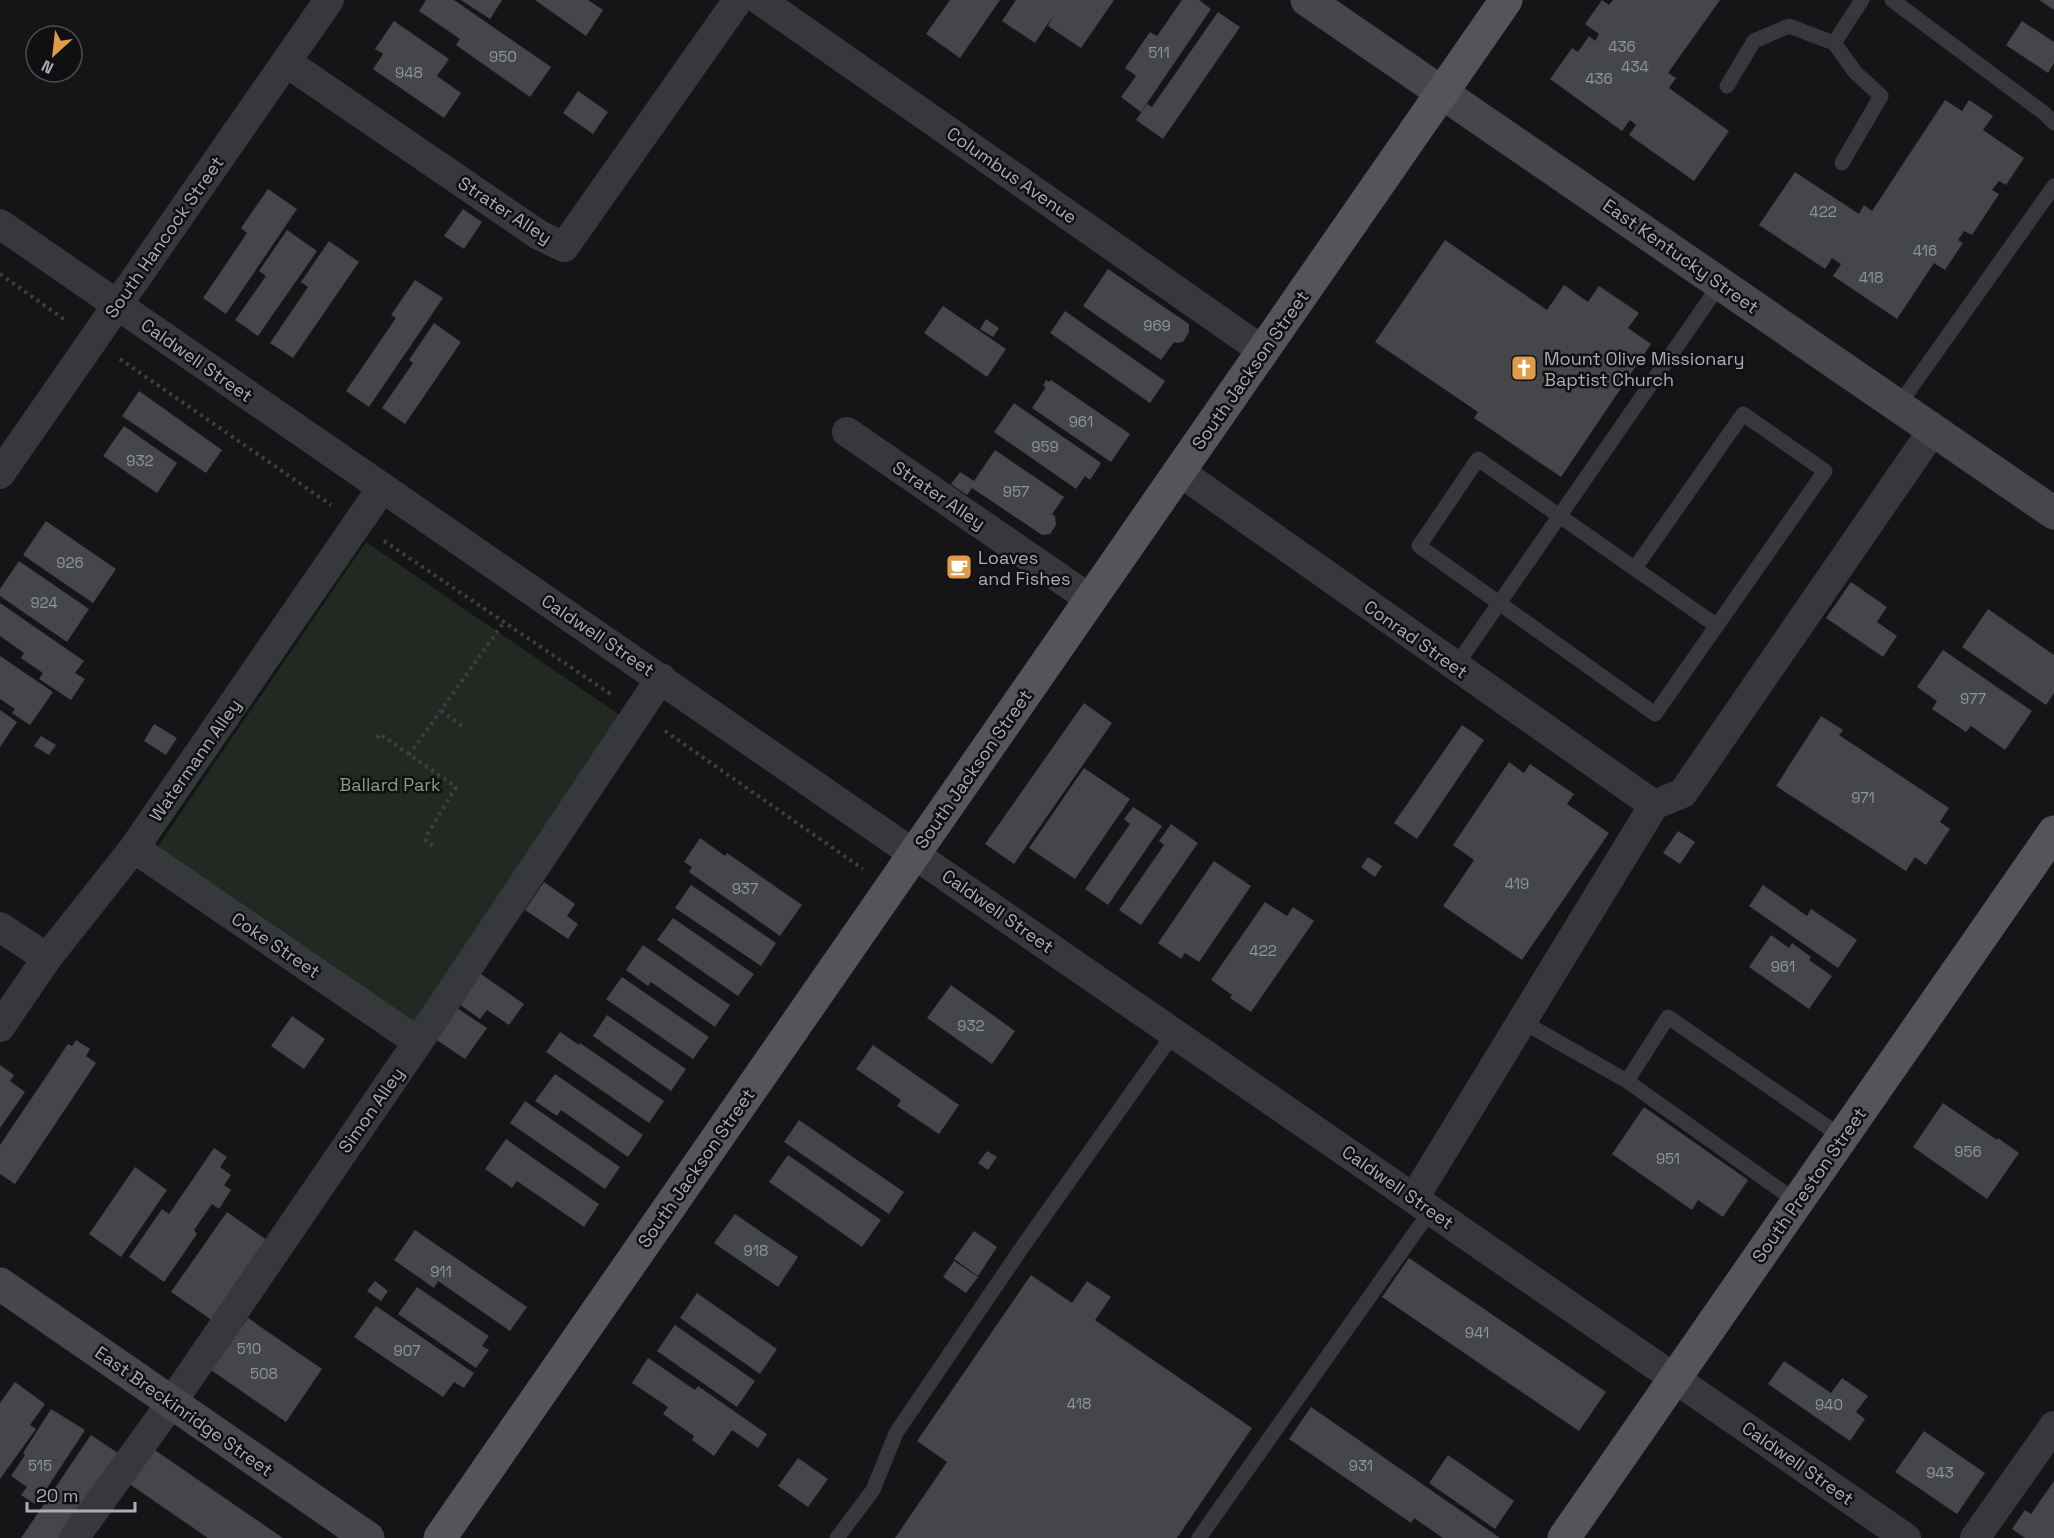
<svg xmlns="http://www.w3.org/2000/svg" width="2054" height="1538" font-family="'Space Grotesk',sans-serif">
<style>
.green{fill:#222922}
.building{fill:#44464a}
.lines{fill:none;stroke-linecap:round;stroke-linejoin:round}
.path{stroke:#3d3f42;stroke-width:4;stroke-dasharray:3 4.5;stroke-linecap:butt}
.lane{stroke:#37383b;stroke-width:15}
.street{stroke:#37383b;stroke-width:30}
.secondary{stroke:#45474b;stroke-width:33}
.primary{stroke:#53555a;stroke-width:33}
.labels{text-anchor:middle;dominant-baseline:central;stroke-width:5;stroke-linejoin:round;paint-order:stroke}
.number-label{font-size:15px;fill:#90949b}
.street-label{font-size:18px;fill:#a9aeb6;stroke:#101012}
.poi-label{font-size:18px;fill:#a9aeb6;stroke:#101012;text-anchor:start}
.park-label{font-size:18px;fill:#839f82;stroke:#101012}
</style>
<rect width="100%" height="100%" fill="#151517"/>
<path class="green" d="M366,542L624,718L413,1025L156,849Z"/>
<path class="building" d="M426,0H454L551,67L530,97L456,45L460,39L419,11Z
M461,0H502L490,19Z
M535,0H588L603,10L586,36Z
M950,0H1000L960,58L926,34Z
M1016,0H1114L1081,48L1048,26L1053,16L1035,43L1002,21Z
M1182,0H1199L1211,9L1141,112L1121,97L1136,76L1125,68L1150,32L1157,36Z
M1602,0L1609,5L1613,0H1720L1668,73L1676,78L1669,88L1729,131L1694,181L1629,135L1636,125L1630,120L1622,131L1550,79L1572,48L1578,52L1589,36L1595,41L1599,34L1585,24Z
M2039,0H2054V10Z
M1218,12L1240,27L1163,139L1136,120L1147,104L1152,107Z
M394,21L449,59L437,76L461,93L444,118L373,69L383,54L375,49Z
M2022,21L2054,42V63L2048,73L2006,45Z
M578,91L608,112L593,134L563,113Z
M1945,100L1962,111L1969,100L1993,116L1983,130L2024,158L2006,185L1999,181L1992,190L1999,194L1972,235L1964,231L1958,240L1963,243L1945,270L1934,263L1897,319L1833,276L1841,264L1832,258L1825,269L1759,225L1795,172L1859,214L1864,205L1872,211Z
M268,189L297,209L226,314L203,298L247,233L241,228Z
M463,209L482,222L464,249L444,236Z
M287,230L317,251L258,336L235,320L266,276L259,271Z
M1445,240L1547,310L1564,285L1588,302L1599,286L1639,313L1628,328L1651,344L1561,477L1474,418L1478,412L1375,342Z
M329,241L359,262L293,358L270,343L308,287L301,282Z
M1108,269L1189,324V332L1183,342L1176,343L1174,342L1161,360L1083,306Z
M415,280L443,298L369,407L346,391L396,318L391,315Z
M943,306L1006,349L987,377L924,333Z
M1065,311L1165,381L1150,403L1050,333Z
M986,319L999,328L993,337L980,329Z
M434,323L461,342L405,424L382,408L413,363L409,360Z
M1046,380L1049,382L1051,380L1130,434L1111,462L1032,408L1046,387L1043,386Z
M139,391L222,450L206,473L122,416Z
M1014,403L1101,463L1090,480L1085,476L1076,489L994,432Z
M124,426L177,463L157,493L103,456Z
M995,450L1064,497L1052,514L1055,516L1056,525L1050,534L1042,535L972,488L967,495L951,484L960,472L974,481Z
M46,521L116,569L93,603L23,555Z
M19,561L89,609L67,642L0,596V589Z
M1851,582L1887,607L1877,622L1897,636L1883,657L1826,618Z
M0,603L84,661L75,673L85,679L71,700L39,679L43,673L21,658L24,653L0,636Z
M1988,609L2054,655V693L2046,705L1962,647Z
M1943,650L2032,711L2005,750L1971,726L1966,732L1932,709L1937,701L1917,687Z
M0,656L53,692L30,725L12,713L15,709L0,699Z
M1084,703L1112,723L1014,864L985,844Z
M0,710L17,722L0,747Z
M1821,716L1843,730L1839,735L1949,808L1940,822L1950,829L1926,865L1915,857L1906,871L1776,786Z
M154,724L177,738L166,755L144,741Z
M1462,725L1484,740L1417,839L1394,823Z
M41,736L56,745L49,755L34,746Z
M1509,762L1524,773L1530,764L1574,794L1567,804L1609,833L1522,960L1443,906L1474,860L1453,845Z
M1084,768L1130,799L1075,879L1029,848Z
M1133,807L1162,826L1108,905L1085,889L1130,824L1124,819Z
M1171,824L1198,843L1141,925L1119,910L1164,845L1159,841Z
M1678,831L1695,842L1680,864L1663,853Z
M700,838L725,856L727,853L802,905L780,936L689,872L692,867L684,862Z
M1368,857L1382,866L1375,877L1361,867Z
M1214,861L1251,886L1199,962L1185,953L1181,959L1158,943Z
M544,882L575,904L567,916L578,924L568,939L525,910Z
M691,885L776,943L761,966L675,908Z
M1763,885L1807,916L1811,909L1857,940L1838,968L1749,906Z
M1265,902L1287,916L1293,907L1314,921L1251,1012L1230,998L1232,995L1211,980Z
M673,918L754,974L738,996L657,940Z
M1771,935L1789,948L1792,943L1811,957L1809,960L1832,976L1809,1009L1749,967Z
M643,945L730,1005L715,1027L651,982L648,986L626,970Z
M478,972L524,1004L509,1025L487,1010L480,1019L456,1002Z
M622,977L709,1037L693,1059L606,999Z
M951,985L1015,1031L992,1064L927,1018Z
M457,1008L487,1028L465,1059L435,1039Z
M607,1015L686,1069L671,1091L593,1036Z
M292,1016L325,1039L304,1069L271,1046Z
M560,1032L579,1045L580,1043L664,1101L649,1123L546,1052Z
M76,1040L90,1049L86,1056L96,1063L15,1184L0,1174V1145L68,1044L72,1046Z
M873,1045L959,1105L939,1134L897,1106L901,1100L856,1069Z
M0,1065L14,1075L10,1081L25,1092L0,1128Z
M555,1074L643,1135L628,1157L561,1110L557,1116L535,1101Z
M525,1101L620,1167L605,1189L510,1123Z
M1943,1103L1997,1140L1998,1138L2019,1153L1987,1199L1913,1147Z
M1644,1107L1748,1180L1723,1217L1698,1200L1692,1210L1612,1154Z
M799,1120L904,1192L889,1214L784,1142Z
M506,1139L599,1204L584,1227L517,1181L512,1188L485,1169Z
M214,1148L227,1157L220,1167L231,1175L224,1185L231,1190L219,1209L212,1204L194,1230L197,1234L164,1282L129,1257L162,1209L169,1214Z
M987,1151L997,1157L988,1170L978,1163Z
M788,1155L881,1220L862,1247L769,1182Z
M135,1167L167,1190L121,1257L89,1234Z
M227,1212L271,1243L216,1323L171,1292Z
M735,1214L798,1257L778,1287L714,1243Z
M415,1230L527,1307L510,1331L438,1281L434,1288L394,1260Z
M974,1231L997,1247L978,1276L954,1259Z
M1409,1258L1606,1392L1579,1431L1382,1297Z
M954,1261L978,1277L966,1293L943,1277Z
M1031,1275L1072,1303L1087,1281L1111,1297L1095,1320L1252,1428L1177,1538H895L947,1462L917,1441Z
M375,1281L388,1291L381,1301L367,1291Z
M417,1287L489,1336L482,1346L489,1350L476,1368L398,1314Z
M697,1293L777,1349L760,1374L680,1318Z
M376,1306L474,1373L464,1388L454,1382L443,1397L354,1337Z
M248,1318L322,1369L286,1422L211,1370Z
M675,1325L755,1381L737,1407L657,1351Z
M648,1358L695,1390L698,1386L767,1434L758,1448L732,1430L714,1456L692,1440L694,1436L663,1414L668,1407L632,1383Z
M1784,1361L1831,1393L1842,1378L1868,1396L1856,1412L1865,1419L1850,1441L1768,1384Z
M15,1382L45,1404L30,1425L36,1429L0,1479V1403Z
M1311,1407L1314,1409L1500,1538H1443L1414,1518L1411,1523L1289,1439Z
M51,1409L85,1430L36,1505L21,1495L27,1487L11,1476L25,1455L23,1453Z
M1924,1431L1985,1473L1957,1514L1895,1472Z
M91,1435L118,1453L60,1538H21Z
M146,1444L283,1538H208L122,1479Z
M1448,1455L1514,1501L1495,1529L1429,1483Z
M798,1458L828,1479L808,1507L778,1486Z
M2054,1481V1538H2025L2012,1529L2025,1510L2031,1514Z"/>
<g class="lines">
<path class="path" d="M0,274L65,320
M120,359L331,505
M384,541L612,695
M441,711L465,728
M665,731L863,869
M377,738L380,734L456,787L428,833L426,841L434,847
M409,755L504,622"/>
<path class="lane" d="M1892,0L2044,113L2054,123
M1834,43L1855,72L1881,96L1842,163
M1727,86L1754,41L1789,26L1834,43L1862,0
M1898,406L2054,186
M1635,568L1743,414L1825,471L1655,714L1419,546L1478,459L1717,626
M1455,667L1720,284
M1523,1022L1627,1081
M1797,1202L1627,1081L1668,1017L1842,1137
M837,1538L873,1490L896,1433L1023,1246L1174,1033
M1199,1538L1431,1210"/>
<path class="street" d="M760,0L1263,351
M286,62L539,235L564,247L738,0
M0,224L1906,1538
M847,432L1090,599
M1180,472L1654,805
M0,474L329,0
M134,848L418,1042
M0,927L47,958
M0,1027L47,958L134,848L382,488
M1414,1198L1654,805L1683,793L1933,430
M74,1538L172,1402L418,1042L661,678
M1975,1538L2054,1426"/>
<path class="secondary" d="M1307,0L2054,513
M0,1284L368,1538"/>
<path class="primary" d="M440,1538L1506,0
M1564,1538L2054,832"/>
</g>
<defs>
<symbol id="church-square" viewBox="-11 -11 22 22"><rect x="-9" y="-9" width="18" height="18" rx="4" fill="#df9b46" stroke="#101012"/><path d="M-1.2-6h2.4v3.5h3.3v2.4h-3.3V6h-2.4V-.1h-3.3v-2.4h3.3Z" fill="#fff"/></symbol>
<symbol id="cafe-square" viewBox="-11 -11 22 22"><rect x="-9" y="-9" width="18" height="18" rx="4" fill="#df9b46" stroke="#101012"/><path d="M-5.5-4.5H6V0H3Q3 3.5 0 3.5H-2.5Q-5.5 3.5-5.5 0ZM3-3.2v2h1.7v-2ZM-6 4.5H4V6H-6Z" fill="#fff"/></symbol>
</defs>
<g fill-rule="evenodd">
<use href="#church-square" x="1509" y="353" width="30" height="30"/>
<use href="#cafe-square" x="944" y="552" width="30" height="30"/>
</g>
<g class="labels">
<g class="number-label">
<text x="1622" y="46">436</text>
<text x="1159" y="52">511</text>
<text x="503" y="56">950</text>
<text x="1635" y="66">434</text>
<text x="409" y="72">948</text>
<text x="1599" y="78">436</text>
<text x="1823" y="211">422</text>
<text x="1925" y="250">416</text>
<text x="1871" y="277">418</text>
<text x="1157" y="325">969</text>
<text x="1081" y="421">961</text>
<text x="1045" y="446">959</text>
<text x="140" y="460">932</text>
<text x="1016" y="491">957</text>
<text x="70" y="562">926</text>
<text x="44" y="602">924</text>
<text x="1973" y="698">977</text>
<text x="1863" y="797">971</text>
<text x="1517" y="883">419</text>
<text x="745" y="888">937</text>
<text x="1263" y="950">422</text>
<text x="1783" y="966">961</text>
<text x="971" y="1025">932</text>
<text x="1968" y="1151">956</text>
<text x="1668" y="1158">951</text>
<text x="756" y="1250">918</text>
<text x="441" y="1271">911</text>
<text x="1477" y="1332">941</text>
<text x="249" y="1348">510</text>
<text x="407" y="1350">907</text>
<text x="264" y="1373">508</text>
<text x="1079" y="1403">418</text>
<text x="1829" y="1404">940</text>
<text x="40" y="1465">515</text>
<text x="1361" y="1465">931</text>
<text x="1940" y="1472">943</text>
</g>
<g class="street-label">
<text transform="translate(1012 175) rotate(35)">Columbus Avenue</text>
<text transform="translate(505 210) rotate(33)">Strater Alley</text>
<text transform="translate(164 237) rotate(-55)">South Hancock Street</text>
<text transform="translate(1681 256) rotate(35)">East Kentucky Street</text>
<text transform="translate(197 360) rotate(35)">Caldwell Street</text>
<text transform="translate(1250 370) rotate(-55)">South Jackson Street</text>
<text transform="translate(939 495) rotate(34)">Strater Alley</text>
<text transform="translate(598 635) rotate(34)">Caldwell Street</text>
<text transform="translate(1416 639) rotate(35)">Conrad Street</text>
<text transform="translate(195 760) rotate(-55)">Watermann Alley</text>
<text transform="translate(973 769) rotate(-55)">South Jackson Street</text>
<text transform="translate(998 911) rotate(35)">Caldwell Street</text>
<text transform="translate(276 945) rotate(34)">Coke Street</text>
<text transform="translate(371 1110) rotate(-55)">Simon Alley</text>
<text transform="translate(696 1168) rotate(-55)">South Jackson Street</text>
<text transform="translate(1809 1185) rotate(-55)">South Preston Street</text>
<text transform="translate(1398 1187) rotate(35)">Caldwell Street</text>
<text transform="translate(184 1411) rotate(35)">East Breckinridge Street</text>
<text transform="translate(1798 1463) rotate(35)">Caldwell Street</text>
</g>
<g class="poi-label">
<text x="1544" y="358">Mount Olive Missionary<tspan x="1544" dy="21">Baptist Church</tspan></text>
<text x="978" y="557">Loaves<tspan x="978" dy="21">and Fishes</tspan></text>
</g>
<g class="park-label">
<text x="390" y="784">Ballard Park</text>
</g>
</g>
<g transform="translate(54 54) rotate(207)"><circle r="28" fill="#101012" stroke="#4d4f54" stroke-width="1.5"/>
<path d="M0-4.5L10 22L0 15L-10 22Z" fill="#df9b46"/>
<text y="-9" font-size="16" font-weight="bold" text-anchor="middle" fill="#a9aeb6">N</text>
</g>
<path d="M27 1502v9h108v-9" fill="none" stroke="#a9aeb6" stroke-width="3"/>
<text x="36" y="1502" font-size="18" fill="#a9aeb6" stroke="#101012" stroke-width="4.5" paint-order="stroke">20 m</text>
</svg>
